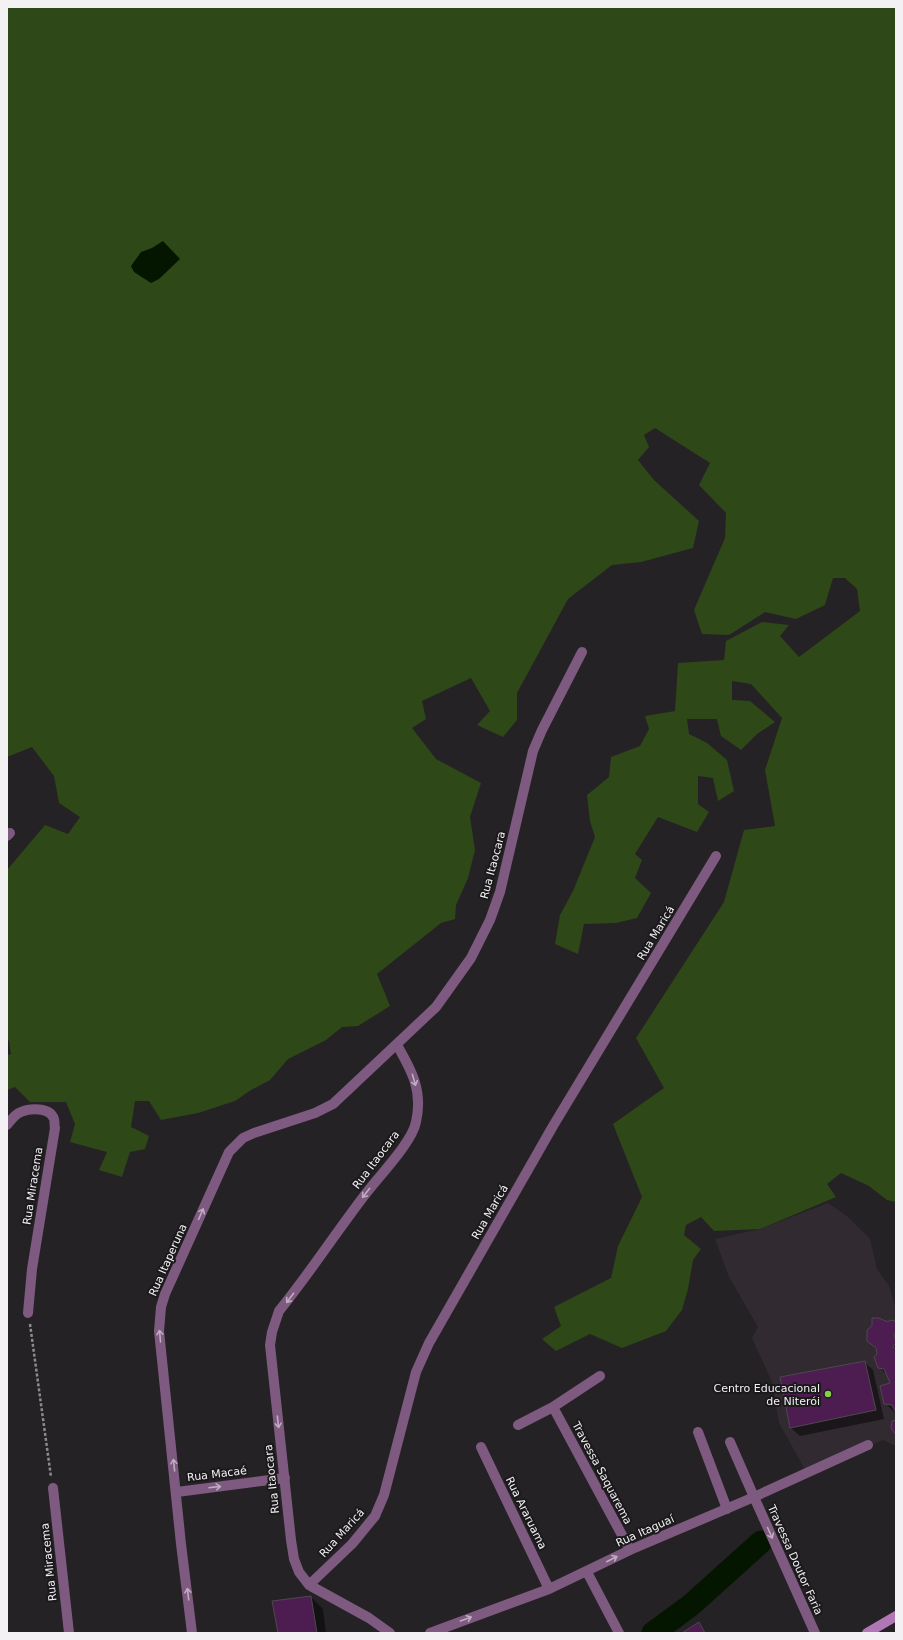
<svg xmlns="http://www.w3.org/2000/svg" width="903" height="1640" font-family="'DejaVu Sans',sans-serif">
<style>
.built{fill:#312a31}
.green{fill:#2e4818}
.water{fill:#051600}
.shadow{fill:#0007}
.lines{fill:none;stroke-linecap:round;stroke-linejoin:round}
.river{stroke:#051600;stroke-width:23}
.building{fill:#4d1d51;stroke:#4c494c}
.path{stroke:#8d8b8d;stroke-width:2.5;stroke-dasharray:3 2;stroke-linecap:butt}
.street{stroke:#7e5980;stroke-width:10}
.secondary{stroke:#b177b5;stroke-width:10}
.oneway{stroke:#beadbf}
.poi-dot{fill:#87cf4b;stroke:#1b191b;stroke-width:1.5}
.labels{text-anchor:middle;dominant-baseline:central;stroke-width:4;stroke-linejoin:round;paint-order:stroke}
.street-label{font-size:11px;fill:#f3f1f3;stroke:#1b191b}
.poi-label{font-size:11px;fill:#f3f1f3;stroke:#1b191b;text-anchor:end}
</style>
<rect width="100%" height="100%" fill="#252225"/>
<path class="built" d="M828,1203L847,1216L870,1239L877,1269L889,1286L896,1309V1446L883,1440L807,1473L779,1423L772,1382L752,1338L758,1327L729,1277L715,1239L760,1229Z"/>
<path class="green" d="M7,7H896V1202L887,1200L869,1186L841,1173L827,1184L836,1197L760,1229L714,1231L701,1217L686,1225L684,1235L701,1249L693,1260L688,1289L682,1310L666,1331L622,1348L590,1334L556,1351L542,1339L561,1326L554,1307L611,1278L618,1246L642,1197L613,1124L664,1088L636,1038L724,902L744,830L775,826L765,770L782,718L751,684L732,681V700L750,701L775,722L757,734L741,750L721,736L717,719H687L689,734L707,743L727,760L734,791L718,801L713,778L698,776V804L709,812L697,832L658,817L635,854L642,860L635,878L651,893L637,918L616,923L584,924L578,954L555,944L560,915L573,891L595,837L590,821L587,795L609,777L611,757L640,746L649,729L645,716L675,711L678,663L724,660L726,641L762,622L789,625L780,636L799,657L860,611L857,589L845,578H833L825,605L796,619L765,612L729,635L702,634L694,610L725,538L726,513L699,485L710,463L655,428L644,435L649,447L638,460L654,480L699,521L693,548L641,562L612,565L568,599L517,693V720L503,737L477,725L490,711L471,678L422,701L426,719L412,728L436,759L481,783L470,817L475,850L468,878L456,905L455,919L441,923L377,974L390,1006L358,1026L342,1027L326,1040L288,1059L270,1080L251,1090L235,1101L198,1113L161,1120L149,1101H135L131,1127L149,1136L145,1149L130,1152L122,1177L99,1170L107,1152L70,1142L75,1124L66,1102H30L15,1087L7,1090V1055L11,1054L9,1041L7,1039V870L45,825L68,834L80,817L59,803L54,776L32,747L7,757Z"/>
<path class="water" d="M163,241L180,259L159,279L151,283L134,272L131,266L141,252L152,248Z"/>
<path class="shadow" d="M896,1322V1412H894L885,1403L891,1383L888,1376L879,1367L877,1350L868,1340L888,1323Z
M864,1362L873,1370L884,1419L800,1436L791,1428Z
M311,1597L323,1609L326,1633H279Z"/>
<g class="lines">
<path class="river" d="M653,1633L691,1605L761,1542"/>
</g>
<path class="building" d="M872,1318H879L888,1322L890,1320L896,1321V1332L894,1334L896,1343L893,1347L896,1349V1413L892,1405L884,1404L880,1386L890,1383L884,1369L878,1368L874,1357L877,1354L876,1348L867,1341V1330L872,1326Z
M865,1361L876,1410L790,1428L780,1377Z
M896,1420V1435L891,1428L892,1421Z
M311,1596L317,1633H278L272,1601Z
M699,1622L705,1633H682Z"/>
<g class="lines">
<path class="path" d="M30,1324L51,1477"/>
<path class="street" d="M7,836L10,833
M7,1125C11,1120 15,1114 21,1112C30,1108 50,1107 54,1119C55,1121 54,1126 55,1128L32,1269L28,1313
M553,1407L630,1550
M518,1425L553,1407L600,1376
M698,1432L727,1509
M730,1442L754,1497L815,1633
M481,1447L549,1589
M53,1488L69,1633
M177,1492L285,1478
M587,1572L619,1633
M309,1585L352,1544L375,1516L384,1495L416,1372L429,1343L553,1126L716,856
M192,1633L181,1544L159,1331L161,1307L165,1294L229,1152L243,1138L254,1133L315,1113L333,1104L436,1007L471,958L490,920L500,892L533,751L542,730L582,652
M390,1633L369,1618L309,1585L299,1572L294,1559L291,1540L270,1345L272,1332L279,1311C309,1274 335,1234 364,1196C377,1178 412,1143 416,1122C423,1091 412,1071 397,1045
M430,1633L549,1589L630,1550L754,1497L868,1445"/>
<path class="secondary" d="M867,1633L896,1616"/>
</g>
<defs><path id="oneway-shaft" d="M-6 0H5M1.5-3L5.5 0L1.5 3" fill="none" stroke-width="1.6" stroke-linecap="round" stroke-linejoin="round"/></defs>
<g class="oneway">
<use href="#oneway-shaft" transform="translate(414 1080) rotate(74)"/>
<use href="#oneway-shaft" transform="translate(366 1193) rotate(128)"/>
<use href="#oneway-shaft" transform="translate(201 1214) rotate(-66)"/>
<use href="#oneway-shaft" transform="translate(290 1298) rotate(127)"/>
<use href="#oneway-shaft" transform="translate(160 1336) rotate(-95)"/>
<use href="#oneway-shaft" transform="translate(278 1422) rotate(84)"/>
<use href="#oneway-shaft" transform="translate(174 1465) rotate(-96)"/>
<use href="#oneway-shaft" transform="translate(215 1487) rotate(-7)"/>
<use href="#oneway-shaft" transform="translate(770 1533) rotate(66)"/>
<use href="#oneway-shaft" transform="translate(612 1559) rotate(-27)"/>
<use href="#oneway-shaft" transform="translate(188 1594) rotate(-97)"/>
<use href="#oneway-shaft" transform="translate(466 1619) rotate(-20)"/>
</g>
<circle class="poi-dot" cx="828" cy="1394" r="4"/>
<g class="labels">
<g class="street-label">
<text transform="translate(493 865) rotate(-75)">Rua Itaocara</text>
<text transform="translate(656 933) rotate(-59)">Rua Maricá</text>
<text transform="translate(376 1160) rotate(-53)">Rua Itaocara</text>
<text transform="translate(33 1186) rotate(-81)">Rua Miracema</text>
<text transform="translate(490 1212) rotate(-60)">Rua Maricá</text>
<text transform="translate(168 1260) rotate(-66)">Rua Itaperuna</text>
<text transform="translate(602 1473) rotate(62)">Travessa Saquarema</text>
<text transform="translate(217 1474) rotate(-7)">Rua Macaé</text>
<text transform="translate(272 1479) rotate(-96)">Rua Itaocara</text>
<text transform="translate(526 1513) rotate(64)">Rua Araruama</text>
<text transform="translate(645 1531) rotate(-24)">Rua Itaguaí</text>
<text transform="translate(342 1533) rotate(-48)">Rua Maricá</text>
<text transform="translate(795 1560) rotate(66)">Travessa Doutor Faria</text>
<text transform="translate(49 1562) rotate(-96)">Rua Miracema</text>
</g>
<g class="poi-label">
<text x="820" y="1388">Centro Educacional<tspan x="820" dy="13">de Niterói</tspan></text>
</g>
</g>
<rect width="903" height="1640" fill="none" stroke="#f3f1f3" stroke-width="16"/>
</svg>
